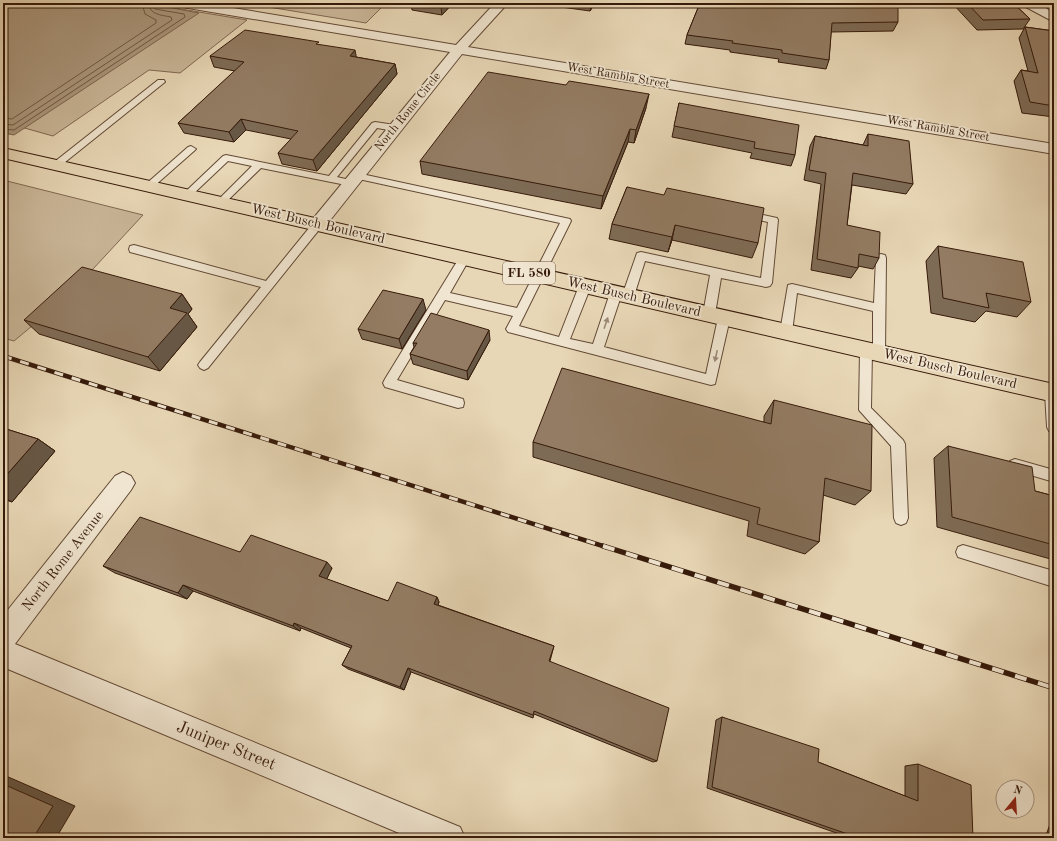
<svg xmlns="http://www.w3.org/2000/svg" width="1057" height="841" font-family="'Old Standard TT',serif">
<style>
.green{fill:#cab799;stroke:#806852}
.water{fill:#ab977c;stroke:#7c654e}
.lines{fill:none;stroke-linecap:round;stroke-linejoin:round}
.shore{stroke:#705843;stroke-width:1}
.service-casing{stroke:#624935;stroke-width:2}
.minor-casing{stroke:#624935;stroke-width:2}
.primary-casing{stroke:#361a0a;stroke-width:2}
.service{fill:#f0e5d0;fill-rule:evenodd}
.minor{fill:#f0e5d0;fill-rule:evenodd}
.primary{fill:#e8d7b6;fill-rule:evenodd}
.rail-far1-casing{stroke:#361a0a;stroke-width:4.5}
.rail-casing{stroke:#361a0a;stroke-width:5.5}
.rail-far1{stroke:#f0e5d0;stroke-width:3;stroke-dasharray:9;stroke-linecap:butt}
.rail{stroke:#f0e5d0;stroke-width:4;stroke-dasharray:12;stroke-linecap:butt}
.wall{fill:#7e6b55;stroke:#361a0a}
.shaded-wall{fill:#675745;stroke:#361a0a}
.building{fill:#937c63;stroke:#361a0a}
.oneway{fill:#9c8a77}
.labels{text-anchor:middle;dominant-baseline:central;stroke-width:3.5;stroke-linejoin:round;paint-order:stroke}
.far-street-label{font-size:12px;fill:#361a0a;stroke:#f0e5d0}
.shield{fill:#f0e5d0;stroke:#6e5745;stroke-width:1}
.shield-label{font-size:13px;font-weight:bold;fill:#361a0a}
.street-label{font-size:14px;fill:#361a0a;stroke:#f0e5d0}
.near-street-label{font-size:17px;fill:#361a0a;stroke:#f0e5d0}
</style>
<rect width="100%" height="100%" fill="#e8d7b6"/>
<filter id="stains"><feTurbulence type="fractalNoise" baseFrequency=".005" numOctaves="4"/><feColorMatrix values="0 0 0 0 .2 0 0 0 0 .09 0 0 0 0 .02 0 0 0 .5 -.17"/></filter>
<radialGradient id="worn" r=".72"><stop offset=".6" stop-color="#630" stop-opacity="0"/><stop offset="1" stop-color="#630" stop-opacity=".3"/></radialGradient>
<path class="green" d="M3,3H145L247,20L180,73L149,70L53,136L3,122Z
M244,3H386L366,23Z
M3,180L143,215L68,296L14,341L3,338Z"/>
<path class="water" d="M3,3H146L199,13L14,135L3,133Z"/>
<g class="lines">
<path class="shore" d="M3,118L12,119L156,23V20L145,14L142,3
M3,124L13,125L172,20L171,17C161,15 150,15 148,3
M3,129L14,130L185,17L184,14L155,9L153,3"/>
<defs>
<path id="service" d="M158,80H164L165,82L59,167H53L51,165L53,163Z
M375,122L395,125L399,128L395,131L377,128L337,177L354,181L356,183L354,185L351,186L261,168L224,204L221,205L216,202L252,166L228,161L191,196H185L183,194L223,156L226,155L329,176L372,123Z
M191,146L196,149L194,151L152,188H146L144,186L146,184L188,147Z
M357,173L570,219L571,221L519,326L559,337L579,286L581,283H589L591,286L570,339L593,344L610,293L612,290H620L622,293L604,347L706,374L718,318L720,315L724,314L728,315L730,318L715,384L711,385L512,333L508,332L506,329L513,316L445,300L397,380L463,399L464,403L463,407L458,408L385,387L383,383L385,379L461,255H469L470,258L450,293L517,308L560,223L354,178L352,176L354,174Z
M745,211L777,218L778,220L772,283L770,286L766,287L721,278L715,314L713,317L709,318L705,317L703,314L710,275L645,261L634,296L632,299H624L622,296L636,256L637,253L641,252L761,278L768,222L741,216L740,214L741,212Z
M318,221L323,224L322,226L208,368L204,370L200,368L198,365L200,362L261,287L130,252L129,249L130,246L134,245L266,281L314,222Z
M881,254L885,255L886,258L885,353L883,356L879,358L875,356L873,353V311L797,293L792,332L790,335L786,336L782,335L780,332L788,285L792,284L874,303L876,258L877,255Z
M866,345L870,347L872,350L871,408L903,440L905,444L908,518L906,523L901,525L896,523L894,518L891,446L859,410L860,350L862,347Z
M1051,388L1054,389V433L1049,431L1047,427L1045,393L1047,389Z
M1015,459L1054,470V482L1010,469L1008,465L1010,461Z
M963,545L1054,571V587L958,557L956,552L958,547Z"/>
<path id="minor" d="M176,3H203L456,45L495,3H508L468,47L1054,144V154L462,54L324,228L318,230L312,228L309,224L312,220L450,52L182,7L178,6Z
M1022,3H1037L1054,13V22L1024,6Z
M123,472L131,476L135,483L131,490L15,644L460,827L465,838H411L3,667V616L115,476Z"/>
<path id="primary" d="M3,148L1054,384V402L3,158Z"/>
</defs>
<use href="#service" class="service-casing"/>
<use href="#minor" class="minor-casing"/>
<use href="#primary" class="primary-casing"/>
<use href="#service" class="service"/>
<use href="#minor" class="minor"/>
<use href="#primary" class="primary"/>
<defs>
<path id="rail-far1" d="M3,356L606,547"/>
<path id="rail" d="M603,546L1054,688"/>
</defs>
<use href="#rail-far1" class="rail-far1-casing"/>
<use href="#rail" class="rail-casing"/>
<use href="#rail-far1" class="rail-far1"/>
<use href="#rail" class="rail"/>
</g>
<path class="wall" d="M411,3H453L442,15L412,10Z
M562,3H595L590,11L561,7Z
M700,3L898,22L893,31L831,32L829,60L826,69L778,62L779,59L730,52V50L685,44L687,35Z
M952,3H1013L1030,19L1023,29L977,30Z
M1025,27L1054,31V117L1022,113L1014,81L1021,70L1028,71L1019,38Z
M320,45L356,57L395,64L397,74L317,171L282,164L278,153L291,139L246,130L234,142L184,133L178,123L235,71L214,67L210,56Z
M679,103L795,155L791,166L750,158L752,153L672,137Z
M646,108L634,143L628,142L601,209L422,174L420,161Z
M868,134L913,184L906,194L852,185L847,225L879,258L873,269L858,266V268L851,278L811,270L821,184L804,180L810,146L815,136L863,145Z
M627,187L758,243L752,258L672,240L668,252L609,239L612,224Z
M938,246L1031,302L1017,317L986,311L975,322L931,313L926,261Z
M1054,260V273L1052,263Z
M182,294L192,309L188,314L197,327L160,371L39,334L24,320Z
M426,310L402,349L362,339L358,329Z
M490,340L468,380L413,364L410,354L414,347L413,343Z
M774,400L871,491L855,505L823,495L819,542L805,554L747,536L749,521L533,457V442L764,422V416Z
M3,428L38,439L55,451L12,502L3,499Z
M948,446L1035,491L1054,496V560L937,527L934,458Z
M240,552L332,568L326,579L388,601L437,597L439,602L438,605L554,646L550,661L657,761L653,762L534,714L533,718L411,672L404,690L348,669L342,665L351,648L301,628L300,631L193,591L187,599L115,573L103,566Z
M722,717L818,762L905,796V766L918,764L973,838H848V837L707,788L716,720Z
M1054,813V838H1045Z"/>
<path class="shaded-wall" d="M445,3H453L442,15L441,7Z
M592,3H595L590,11L591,6Z
M355,50L357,61L350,56Z
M395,64L397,74L317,171L313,160Z
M649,94L646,108L634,143L636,130Z
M241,119L246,130L234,142L229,132Z
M630,129L628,142L601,209L603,196Z
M675,225L672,240L668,252L672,237Z
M182,294L192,309L188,314L197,327L160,371L148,357L170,308Z
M423,299L426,310L402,349L399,339Z
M489,330L490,340L468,380L467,371Z
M38,439L55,451L12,502L3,497V479Z
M327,562L332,568L325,583L319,576Z
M183,585L193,591L187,599L178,593Z
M437,597L439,602L437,609L434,604Z
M294,623L301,628L300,631L293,626Z
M408,668L411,672L404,690L400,687Z
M3,776H6L75,806L56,838H33L3,784Z"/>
<path class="building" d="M418,3H445L441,7Z
M568,3H592L591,6Z
M700,3H898V22L832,23L829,60L782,53V50L732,43L733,41L687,35Z
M967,3H1013L1030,19L983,20Z
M1025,27L1054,31V106L1030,102L1021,70L1038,73Z
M245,30L319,42L316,44L355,50L350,56L395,64L313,160L278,153L298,131L241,119L229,132L178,123L244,62L210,56Z
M488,72L566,85L569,81L649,94L636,130L630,129L603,196L420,161Z
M679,103L799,125L795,155L754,148L755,142L674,126Z
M868,134L909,141L913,184L853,173L847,225L880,232L879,258L859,254L858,268L817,259L826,173L809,170L815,136L868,146Z
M627,187L664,195L667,188L764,208L758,243L675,225L672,237L612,224Z
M938,246L1023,262L1031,302L986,293L989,308L943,298Z
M82,267L182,294L170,308L187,313L148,357L24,320Z
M383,290L423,299L399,339L358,329Z
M431,313L489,330L467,371L410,354L417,343H413Z
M562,368L771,424L774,400L872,425L871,491L825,478L819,542L757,524L760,508L533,442Z
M3,428L38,439L3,479Z
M948,446L1032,467L1035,491L1054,496V545L952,517Z
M140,517L240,552L251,535L327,562L319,576L388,601L397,582L437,597L434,604L554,646L549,661L669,708L657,761L534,711L533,715L408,668L400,687L342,665L352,646L294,623L293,626L183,585L178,593L103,566Z
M722,717L819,749L818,762L918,801V764L971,785L973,838H859L712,787Z
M3,784L53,806L33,838H3Z"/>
<defs><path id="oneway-solid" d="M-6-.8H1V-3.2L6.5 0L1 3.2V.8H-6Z"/></defs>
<g class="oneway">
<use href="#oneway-solid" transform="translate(606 323) rotate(-71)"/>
<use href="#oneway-solid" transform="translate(716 356) rotate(102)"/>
</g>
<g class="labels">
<g class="far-street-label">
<text transform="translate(618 76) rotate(10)">West Rambla Street</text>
<text transform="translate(408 112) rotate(-51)">North Rome Circle</text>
<text transform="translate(938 129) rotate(10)">West Rambla Street</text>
</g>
<rect class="shield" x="503" y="262" width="52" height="22" rx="3"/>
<g class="shield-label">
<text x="529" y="273">FL 580</text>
</g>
<g class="street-label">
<text transform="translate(318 224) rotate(13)">West Busch Boulevard</text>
<text transform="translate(634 297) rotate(13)">West Busch Boulevard</text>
<text transform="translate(950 369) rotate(13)">West Busch Boulevard</text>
<text transform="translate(63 561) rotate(-52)">North Rome Avenue</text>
</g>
<g class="near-street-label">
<text transform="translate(226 746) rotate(22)">Juniper Street</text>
</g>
</g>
<rect width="1057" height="841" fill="none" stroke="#e8d7b6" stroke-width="16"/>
<rect x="4" y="4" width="1049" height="833" fill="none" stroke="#361a0a" stroke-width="2"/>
<rect x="8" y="8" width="1041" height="825" fill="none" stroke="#361a0a"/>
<g transform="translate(1015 799) rotate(18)"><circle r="19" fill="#f0e5d0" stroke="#a69481"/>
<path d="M0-3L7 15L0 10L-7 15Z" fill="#8f2418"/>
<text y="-6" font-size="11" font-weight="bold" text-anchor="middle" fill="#361a0a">N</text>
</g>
<rect width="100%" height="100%" filter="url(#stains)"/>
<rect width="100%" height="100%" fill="url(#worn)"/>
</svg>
